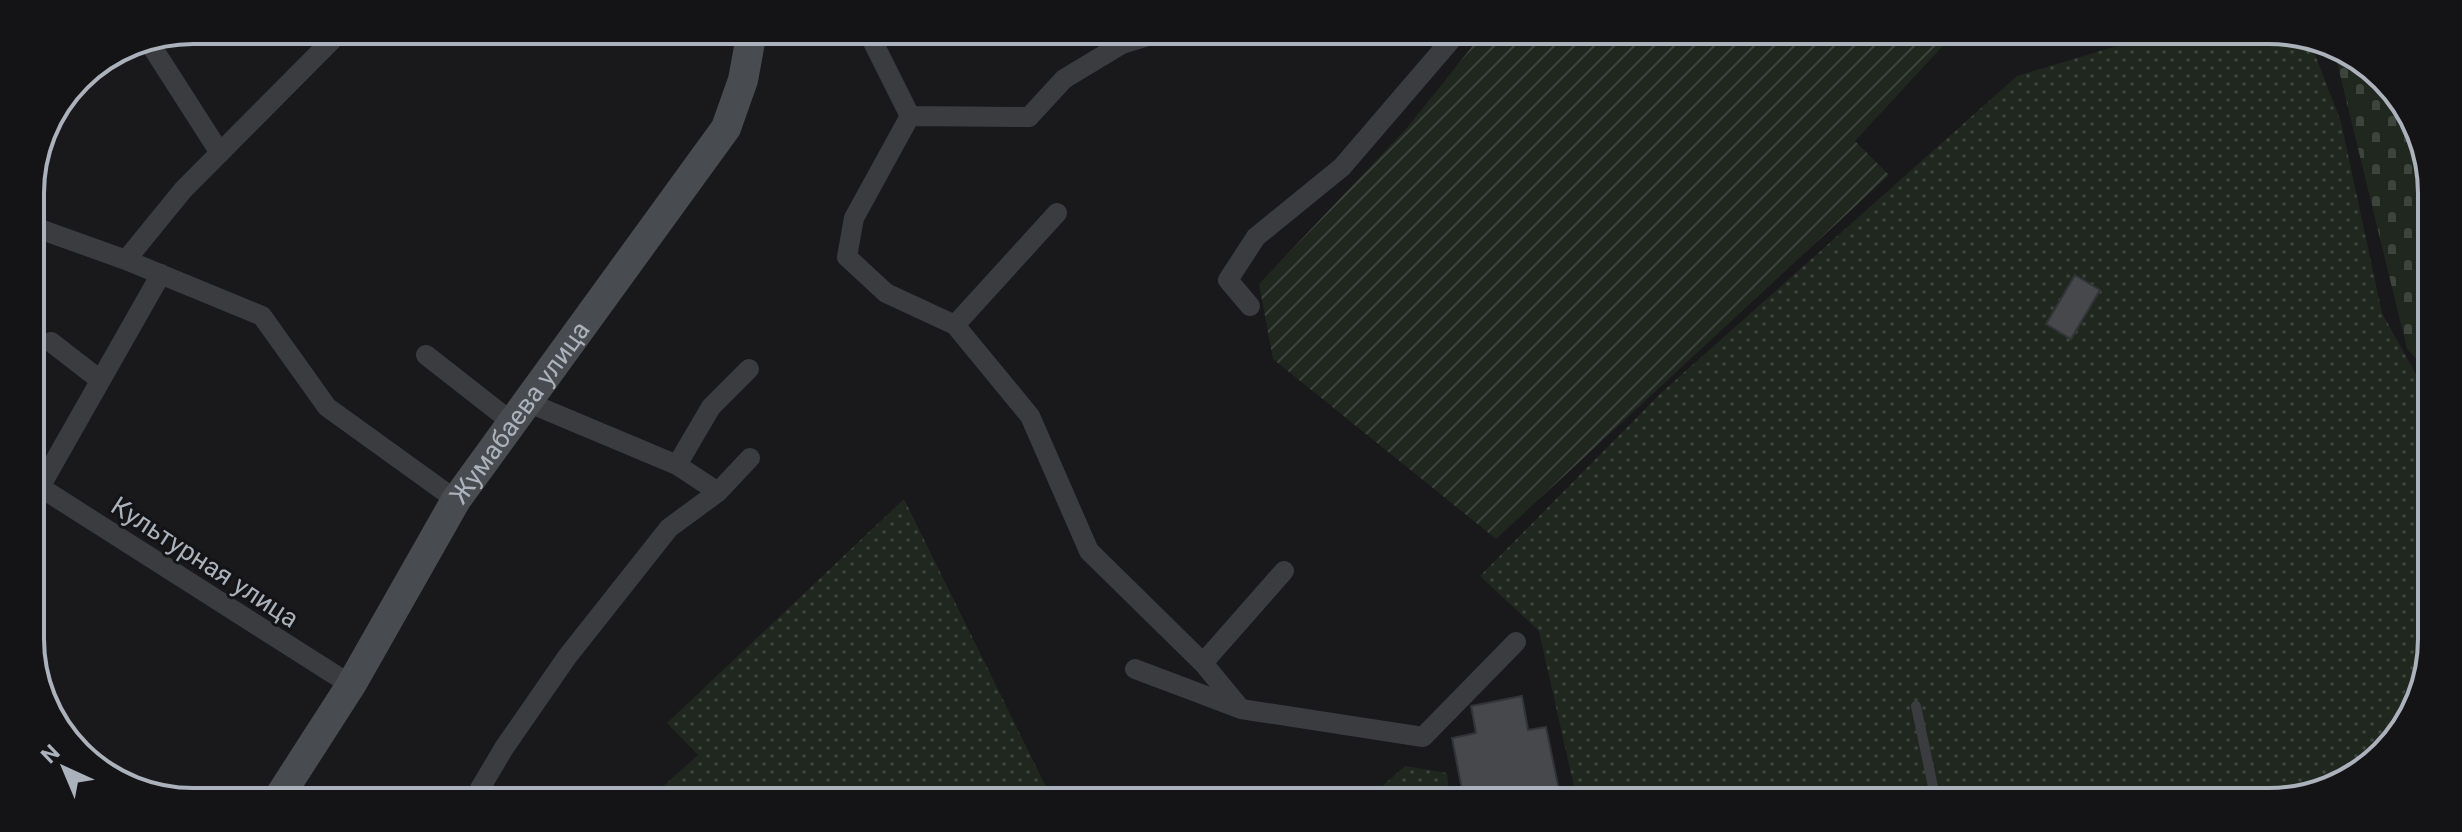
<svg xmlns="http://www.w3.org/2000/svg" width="2462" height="832" font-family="Roboto,sans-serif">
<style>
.grass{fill:url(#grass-dots)}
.cemetery{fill:url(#cemetery-stones)}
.garden{fill:url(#garden-furrows)}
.building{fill:#46484b;stroke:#333437;stroke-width:2}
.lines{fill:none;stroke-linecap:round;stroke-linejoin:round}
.lane{stroke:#3a3c40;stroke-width:10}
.street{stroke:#3a3c40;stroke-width:20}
.secondary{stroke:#484b50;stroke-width:30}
.labels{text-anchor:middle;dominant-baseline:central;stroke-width:6;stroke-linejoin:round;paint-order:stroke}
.street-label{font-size:26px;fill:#acb2bb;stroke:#141417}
.rim{fill:none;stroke:#acb2bb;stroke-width:4}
</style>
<defs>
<pattern id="grass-dots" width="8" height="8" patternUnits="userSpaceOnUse" patternTransform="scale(2)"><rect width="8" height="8" fill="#1f271f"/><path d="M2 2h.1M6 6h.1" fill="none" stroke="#3d443e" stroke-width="1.8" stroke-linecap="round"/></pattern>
<pattern id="cemetery-stones" width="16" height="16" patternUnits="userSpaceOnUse" patternTransform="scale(2)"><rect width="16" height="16" fill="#1f271f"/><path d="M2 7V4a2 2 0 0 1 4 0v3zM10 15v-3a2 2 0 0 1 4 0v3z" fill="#3d443e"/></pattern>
<pattern id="garden-furrows" width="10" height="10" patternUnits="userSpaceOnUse" patternTransform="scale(2)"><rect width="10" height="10" fill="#1f271f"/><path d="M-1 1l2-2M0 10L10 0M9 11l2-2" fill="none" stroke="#3d443e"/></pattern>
</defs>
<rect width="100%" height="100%" fill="#19191b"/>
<path class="grass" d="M2153,35L2308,36L2341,122L2382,313L2428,396L2426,682L2369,768L2279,802L1577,800L1539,631L1480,576L1661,393L2017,76Z
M904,499L1052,799L650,798L698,755L667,723Z
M1405,766L1447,773L1450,800L1368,799Z"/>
<path class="cemetery" d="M2334,50L2391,85L2429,161L2428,371L2407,349Z
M2421,664L2426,667V682L2369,768L2360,771Z"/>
<path class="garden" d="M1483,33L1953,35L1855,141L1889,175L1496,539L1273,359L1259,284L1406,129Z"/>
<path class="building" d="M61,102L68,107L40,146L47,121Z
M2075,275L2100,290L2071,339L2046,324Z
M1522,696L1528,730L1546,727L1561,800H1464L1452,738L1476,733L1471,706Z"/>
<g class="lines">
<path class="lane" d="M1916,706L1936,801"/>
<path class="street" d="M868,32L910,116L854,218L847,257L886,293L955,325L1030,416L1089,551L1203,663L1241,709
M147,39L220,153
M910,116L1029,117L1064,79L1122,44L1158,33
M31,226L126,260L262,316L327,407L456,500
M126,260L183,190L342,30
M1250,306L1228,280L1256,237L1342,167L1457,33
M955,325L1057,213
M51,342L100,380
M426,355L513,423
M527,402L677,465L718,492
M677,465L711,407L749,369
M32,482L351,685
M40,487L161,274
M1203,663L1284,571
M1135,669L1241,709L1423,737L1516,642
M475,797L504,748L567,657L669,528L718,492L750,458"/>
<path class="secondary" id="s1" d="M279,797L351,685L456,500L726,128L743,80L752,31"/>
</g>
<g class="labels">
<g class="street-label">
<text stroke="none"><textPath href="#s1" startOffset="454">Жумабаева улица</textPath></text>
<text transform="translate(205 562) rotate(33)">Культурная улица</text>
</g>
</g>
<path d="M0 0H2462V832H0ZM193 44H2269A149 149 0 0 1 2418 193V639A149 149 0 0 1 2269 788H193A149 149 0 0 1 44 639V193A149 149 0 0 1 193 44Z" fill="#141417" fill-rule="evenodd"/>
<path class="rim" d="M193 44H2269A149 149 0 0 1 2418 193V639A149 149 0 0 1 2269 788H193A149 149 0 0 1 44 639V193A149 149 0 0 1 193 44Z"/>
<g transform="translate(64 768) rotate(316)" stroke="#141417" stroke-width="6" paint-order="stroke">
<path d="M0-6L14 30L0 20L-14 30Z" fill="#acb2bb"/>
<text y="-12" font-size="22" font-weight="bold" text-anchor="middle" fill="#acb2bb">N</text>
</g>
</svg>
